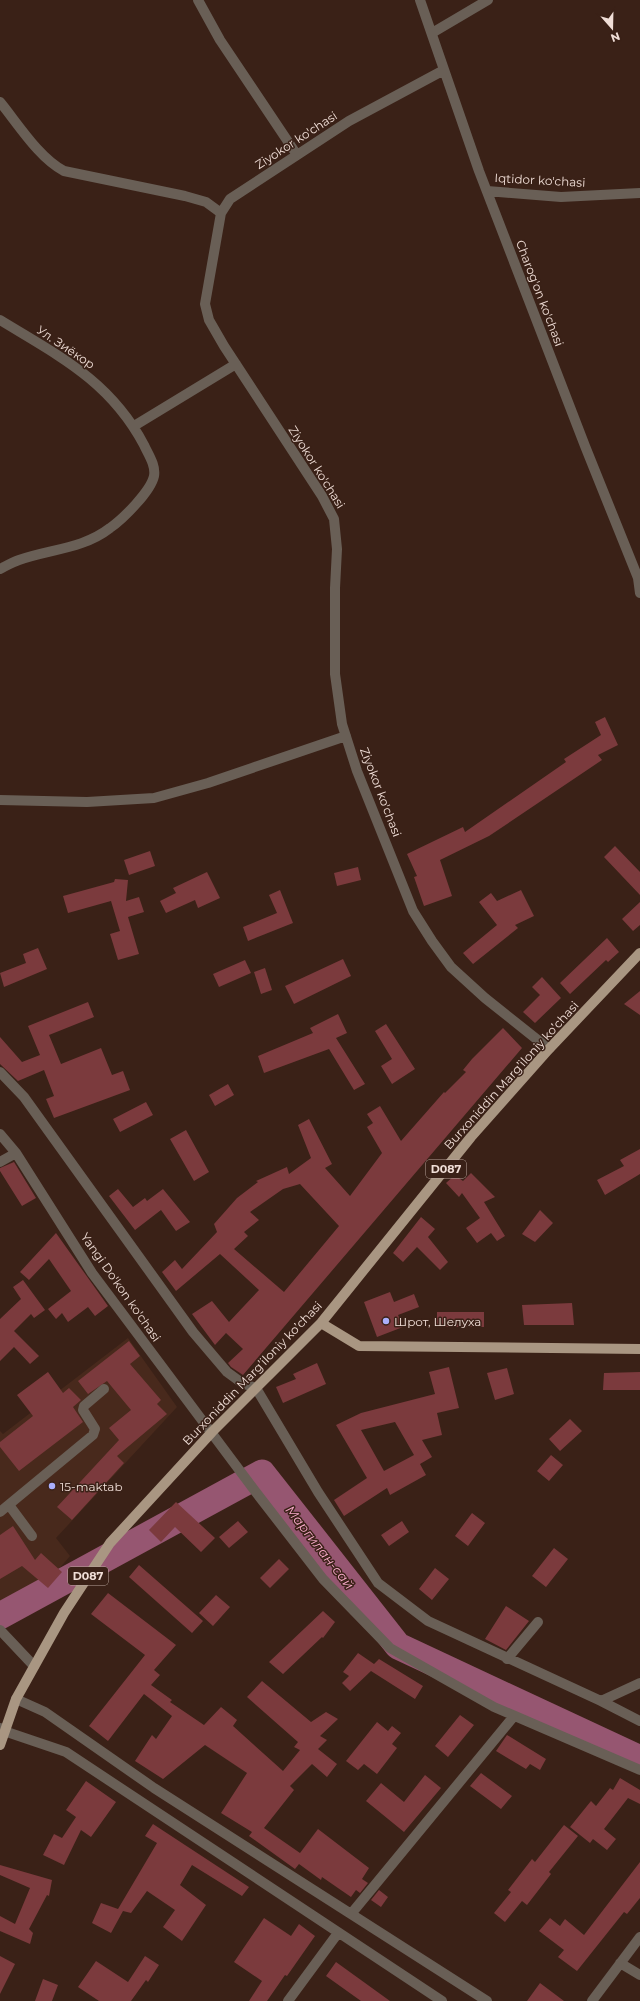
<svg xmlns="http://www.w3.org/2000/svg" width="640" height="2001" font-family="Montserrat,sans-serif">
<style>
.built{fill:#48291c}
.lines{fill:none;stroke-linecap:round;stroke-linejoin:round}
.river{stroke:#965671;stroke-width:27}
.building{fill:#7b3a3d;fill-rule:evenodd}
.minor{stroke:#695f56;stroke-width:10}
.major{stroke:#a99682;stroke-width:10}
.poi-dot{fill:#abaffb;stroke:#3a2117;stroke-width:1.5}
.labels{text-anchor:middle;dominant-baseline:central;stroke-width:3;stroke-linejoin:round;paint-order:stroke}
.shield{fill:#3a2117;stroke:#b9a59d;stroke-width:1}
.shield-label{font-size:11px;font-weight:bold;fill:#f0ded7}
.street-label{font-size:12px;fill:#f0ded7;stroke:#3a2117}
.poi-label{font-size:12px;fill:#f0ded7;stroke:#3a2117;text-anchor:start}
.water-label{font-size:13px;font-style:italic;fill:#f8abca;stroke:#3a2117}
</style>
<rect width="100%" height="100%" fill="#3a2117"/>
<path class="built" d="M128,1338L177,1407L56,1538L70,1556L17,1618L0,1605V1431L3,1434Z"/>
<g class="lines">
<path class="river" d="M0,1616L262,1473L398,1646L640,1759"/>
</g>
<path class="building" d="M605,717L618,745L598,755L602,760L489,836L440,860L452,896L424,906L414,877L417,876L407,854L463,827L465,832L566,762L564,759L601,735L595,722Z
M615,846L640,872V895L604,857Z
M150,851L155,866L129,875L124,860Z
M358,867L361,880L337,886L334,873Z
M207,872L220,898L198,908L195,900L166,913L160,901L176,893L173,888Z
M115,879L128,880L126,901L139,897L144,912L128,917L139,954L118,960L110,934L120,931L111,901L68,913L63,896L114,882Z
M280,890L293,923L248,941L243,927L277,913L269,895Z
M521,890L534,916L515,925L518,928L473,964L463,953L497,925L479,902L491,893L497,901Z
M640,902V925L633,931L622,919Z
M607,938L619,952L608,962L606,960L570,994L560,983Z
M38,948L47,969L4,987L0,973L26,963L23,954Z
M343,959L351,976L294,1004L285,986Z
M245,960L251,973L219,987L213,974Z
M265,968L272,990L261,994L254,972Z
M542,977L561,998L535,1023L523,1012L540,995L532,987Z
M640,991V1015L624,1004Z
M88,1002L94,1017L49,1035L61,1064L101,1048L112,1075L123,1071L130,1090L54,1118L46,1099L54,1096L44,1070L18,1081L0,1064V1037L22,1062L40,1055L28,1026Z
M338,1014L347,1033L336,1038L365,1084L354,1090L329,1049L264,1073L258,1056L313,1033L310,1028Z
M386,1024L415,1069L392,1084L381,1066L392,1059L375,1031Z
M503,1028L522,1048L243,1375L231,1367L228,1363L243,1349L226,1333L215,1345L192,1314L212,1301L229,1322L259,1290L220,1254L176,1291L162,1272L175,1260L182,1269L217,1232L214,1224L237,1198L258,1182L256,1181L287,1167L289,1174L311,1158L298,1125L309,1119L332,1164L325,1168L350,1196L382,1153L367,1127L373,1123L367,1114L380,1106L401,1141L444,1092L445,1093L466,1072L463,1070L472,1059ZM300,1184L339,1226L284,1292L234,1249L248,1236L244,1232L259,1220L250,1212L283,1189Z
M228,1084L234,1095L215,1106L209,1095Z
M146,1102L153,1115L120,1132L113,1119Z
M186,1130L209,1172L194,1181L170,1139Z
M640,1149V1174L605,1195L597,1180L624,1166L620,1160Z
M14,1162L36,1198L22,1206L0,1171V1168Z
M471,1173L495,1197L484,1202L505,1236L497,1241L491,1233L477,1243L466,1228L480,1218L462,1193L459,1197L446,1183L455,1175L463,1181Z
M118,1189L133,1207L145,1198L147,1201L163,1189L190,1222L176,1231L161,1210L135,1230L109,1196Z
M540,1210L553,1223L535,1242L522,1234Z
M421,1217L435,1229L428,1237L448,1262L440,1270L417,1247L403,1262L393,1253Z
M56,1233L108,1306L95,1316L88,1307L68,1322L62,1313L56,1319L48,1309L71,1291L49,1259L29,1280L20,1272Z
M23,1280L45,1310L34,1318L31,1314L14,1331L39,1356L30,1364L14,1347L0,1361V1319L21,1299L13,1287Z
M390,1292L394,1302L414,1294L419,1307L398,1315L403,1327L377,1337L364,1302Z
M572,1303L574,1325H524L522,1305Z
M437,1312H484V1327H437Z
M129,1341L140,1356L130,1364L161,1400L157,1404L167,1414L117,1456L124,1463L72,1520L57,1507L119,1440L109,1428L131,1410L107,1381L88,1394L78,1381Z
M317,1363L326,1384L283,1403L276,1387L296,1379L293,1374Z
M449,1367L459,1408L437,1413L442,1435L422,1440L432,1457L420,1464L426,1475L390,1495L387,1488L344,1516L334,1500L367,1478L336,1425L361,1413L435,1394L429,1372ZM395,1422L414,1455L384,1471L361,1430Z
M507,1368L514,1394L495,1400L487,1373Z
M48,1372L63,1393L69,1388L81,1400L73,1407L83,1422L19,1471L0,1447V1442L33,1416L17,1395Z
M640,1372V1390H603L604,1373Z
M570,1419L582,1431L560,1451L549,1439Z
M551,1455L563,1465L549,1481L537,1471Z
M176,1502L215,1538L201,1552L175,1527L161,1542L149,1530Z
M472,1513L485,1523L468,1546L455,1536Z
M238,1521L248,1532L229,1548L219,1537Z
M402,1521L409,1532L389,1546L381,1535Z
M13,1526L35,1560L41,1553L62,1572L48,1588L22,1566L0,1579V1535Z
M554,1548L568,1559L546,1587L532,1576Z
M279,1559L289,1569L270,1588L260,1578Z
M139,1565L203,1621L192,1633L129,1577Z
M435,1568L449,1579L432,1600L419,1589Z
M108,1593L176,1645L154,1670L160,1675L151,1685L172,1700L170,1702L204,1725L221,1707L237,1720L233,1726L283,1771L300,1750L294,1747L298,1742L247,1697L262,1681L311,1722L326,1712L338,1719L320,1736L327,1740L318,1749L337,1764L327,1777L312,1764L290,1786L294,1790L264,1828L300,1853L318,1829L369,1868L362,1879L368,1883L360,1893L356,1890L351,1897L322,1877L321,1880L299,1864L295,1869L249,1836L252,1832L221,1813L247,1773L205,1745L163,1779L135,1761L152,1735L156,1739L172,1716L144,1694L108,1741L89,1726L145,1655L91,1614Z
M216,1595L230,1607L213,1626L199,1613Z
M506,1606L529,1621L506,1650L485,1639Z
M323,1611L335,1622L323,1638L322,1637L283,1674L269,1662Z
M358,1653L374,1664L379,1659L423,1686L415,1699L371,1671L350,1691L342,1683L349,1676L343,1672Z
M460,1715L474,1725L448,1757L435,1746Z
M377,1722L388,1731L392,1726L401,1733L392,1744L397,1748L377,1774L364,1764L358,1770L346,1761Z
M507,1735L546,1759L540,1770L530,1764L526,1769L496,1751Z
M481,1773L512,1796L501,1809L470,1786Z
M425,1775L441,1788L404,1832L366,1801L381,1783L404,1802Z
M620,1778L640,1790V1804L628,1798L604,1829L616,1839L607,1850L593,1839L590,1843L570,1827L591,1801L596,1806L610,1788L613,1790Z
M86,1781L116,1802L91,1837L81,1830L64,1865L43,1855L54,1834L62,1838L76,1817L66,1810Z
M153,1824L249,1887L242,1896L192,1865L180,1885L206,1905L182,1941L163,1927L175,1910L147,1891L131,1913L123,1911L111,1933L92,1923L101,1903L118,1909L157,1843L145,1836Z
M564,1825L578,1836L549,1872L551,1874L527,1905L522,1901L505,1922L494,1913L511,1892L508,1890L532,1859L535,1862Z
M640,1862V1898L627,1914L624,1912L577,1971L558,1957L564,1950L539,1931L550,1918L560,1926L565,1919L584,1935Z
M0,1865L52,1880L49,1896L47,1895L29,1929L33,1933L30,1944L0,1931V1916L15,1924L30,1888L0,1875Z
M379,1890L388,1897L381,1907L371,1900Z
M264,1918L291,1936L299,1924L315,1936L287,1976L285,1975L267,2001H249L262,1981L234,1962Z
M0,1956L15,1964L0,1994Z
M145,1956L159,1965L148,1982L146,1980L131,2001H99L78,1987L96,1961L128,1982Z
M336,1962L390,2001H361L326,1976Z
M43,1979L58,1985L52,2001H35Z
M540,1983L564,2001H527Z"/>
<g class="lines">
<path class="minor" d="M198,0L220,40L297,155
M420,0L479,171L585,446L638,578L640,593
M432,33L488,0
M444,70L349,121L230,199L221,213L205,304L209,320L224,346L322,496L334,519L337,549L335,588V674L342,724L357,771L413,911L432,941L451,967L485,998L549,1049
M0,102C18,124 39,158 64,171L185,196L206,202L221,213
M487,191L561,197L640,193
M0,320C59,356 110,381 144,445C148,454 156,465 154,476C151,491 123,519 110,528C83,549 50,549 19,560C13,562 6,566 0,569
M134,426L236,364
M0,800L87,802L154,798L208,783L346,736
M0,1072L24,1097L193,1332L227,1372L242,1383L256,1388L318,1492L378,1583L428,1621L601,1701L640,1683
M0,1134L16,1153L92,1273L255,1491L323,1579L390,1648L494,1707L640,1770
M0,1162L16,1153
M9,1505L32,1536
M0,1512L93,1435L95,1429L83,1410L84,1406L104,1389
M0,1630L34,1666
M507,1659L538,1622
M16,1699L45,1712L154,1788L351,1914
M601,1701L640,1721
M0,1728L4,1731L66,1752L442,2001
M620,1963L640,1975
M288,2001L338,1933
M487,2001L351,1914L514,1716
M592,2001L640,1937"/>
<path class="major" d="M321,1323L359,1346L640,1349
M0,1745L16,1699L64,1613L110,1543L212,1432L321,1323L471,1137L549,1049L640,953"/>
</g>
<g class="poi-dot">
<circle cx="386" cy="1321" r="4"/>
<circle cx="52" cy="1486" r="4"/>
</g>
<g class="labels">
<g class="shield">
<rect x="426" y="1160" width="40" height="18" rx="3"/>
<rect x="68" y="1567" width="40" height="18" rx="3"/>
</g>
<g class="shield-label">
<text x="446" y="1169">D087</text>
<text x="88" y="1576">D087</text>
</g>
<g class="street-label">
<text transform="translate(296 140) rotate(-33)">Ziyokor ko'chasi</text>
<text transform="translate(540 180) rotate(3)">Iqtidor ko'chasi</text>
<text transform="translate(540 293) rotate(69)">Charog'on ko'chasi</text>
<text transform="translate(66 347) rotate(34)">Ул. Зиёкор</text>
<text transform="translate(317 467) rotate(58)">Ziyokor ko'chasi</text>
<text transform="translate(381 792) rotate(69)">Ziyokor ko'chasi</text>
<text transform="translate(511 1075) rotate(-48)">Burxoniddin Marg’iloniy ko’chasi</text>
<text transform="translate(121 1287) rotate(55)">Yangi Do'kon ko'chasi</text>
<text transform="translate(252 1373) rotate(-46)">Burxoniddin Marg’iloniy ko’chasi</text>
</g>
<g class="poi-label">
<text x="394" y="1321">Шрот, Шелуха</text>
<text x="60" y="1486">15-maktab</text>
</g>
<g class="water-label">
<text transform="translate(320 1547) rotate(52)">Маргилан-сай</text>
</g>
</g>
<g transform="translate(612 28) rotate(160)" stroke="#3a2117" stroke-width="3" paint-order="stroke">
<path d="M0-3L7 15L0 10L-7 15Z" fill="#f0ded7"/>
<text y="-6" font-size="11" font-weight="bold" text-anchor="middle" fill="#f0ded7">N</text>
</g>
</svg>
